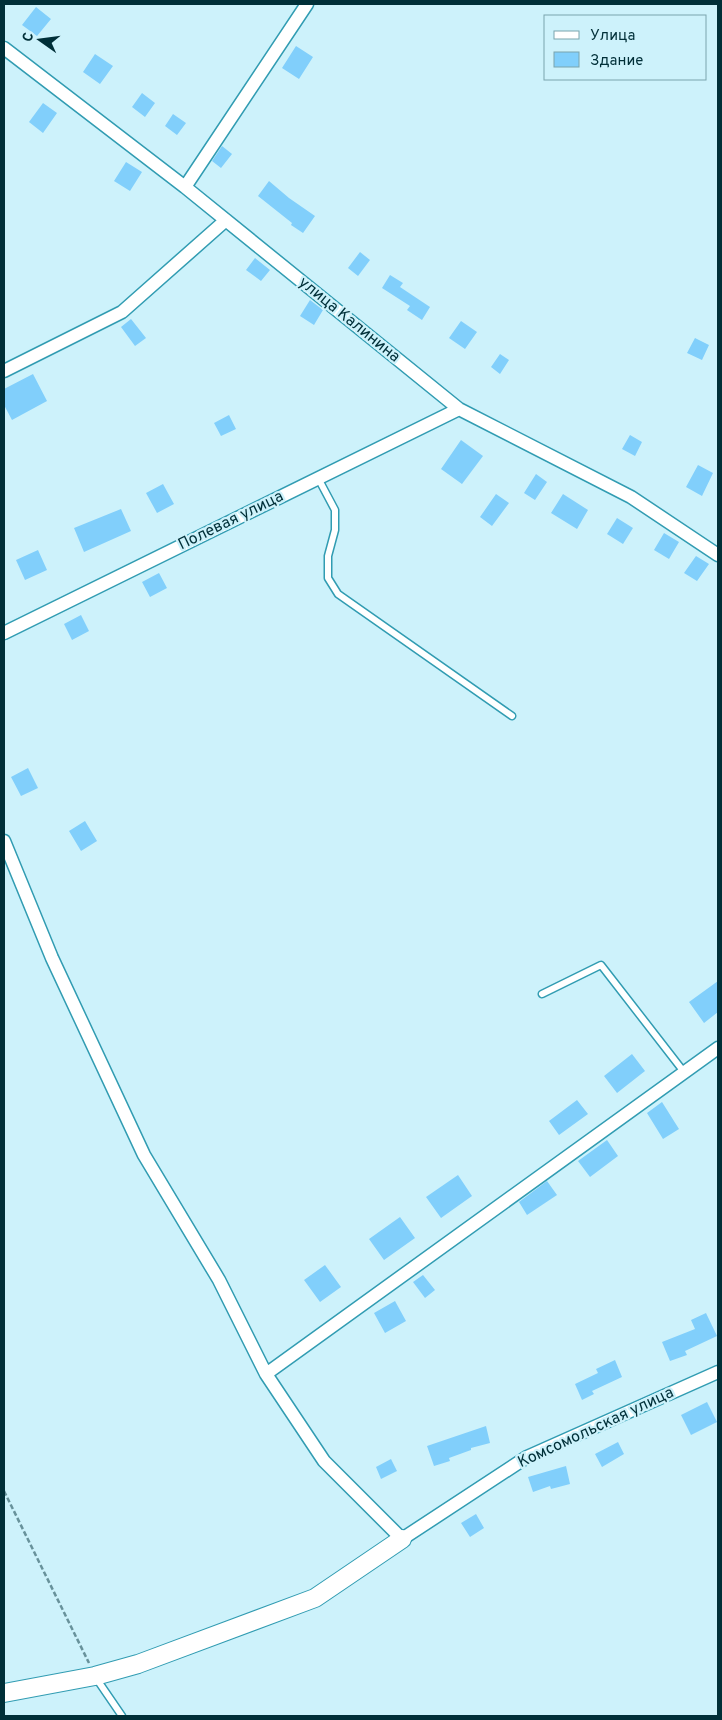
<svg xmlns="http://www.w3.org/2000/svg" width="722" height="1720" font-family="Overpass,sans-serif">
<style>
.building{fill:#81cffb}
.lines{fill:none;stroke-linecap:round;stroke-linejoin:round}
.lane-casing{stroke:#319cb2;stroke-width:9}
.street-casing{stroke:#319cb2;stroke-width:15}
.secondary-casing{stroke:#319cb2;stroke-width:20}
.path{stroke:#68929b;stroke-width:2.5;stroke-dasharray:5 2.5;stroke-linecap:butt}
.lane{stroke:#fff;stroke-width:6}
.street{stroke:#fff;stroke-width:12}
.secondary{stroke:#fff;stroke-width:18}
.labels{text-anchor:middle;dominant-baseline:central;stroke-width:4.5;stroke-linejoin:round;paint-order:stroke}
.street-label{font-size:16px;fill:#002f38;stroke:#cdf2fb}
</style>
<rect width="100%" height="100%" fill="#cdf2fb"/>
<path class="building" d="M36,7L51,19L37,36L22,25Z
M296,46L313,57L299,79L282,68Z
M95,54L113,66L100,84L83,72Z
M142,93L155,103L145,117L132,107Z
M43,103L57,113L43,133L29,122Z
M173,114L186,123L177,135L165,126Z
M222,146L232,154L221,168L212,161Z
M126,162L142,172L130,191L114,181Z
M269,181L289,198L315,216L303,233L291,225L292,223L258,196Z
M360,252L370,260L358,276L348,268Z
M255,258L270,270L261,281L246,270Z
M390,275L403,283L400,287L430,307L422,320L407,310L410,306L382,288Z
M310,300L323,310L314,325L300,316Z
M131,319L146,338L135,346L121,327Z
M461,321L477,332L465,349L449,338Z
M695,338L709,345L702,360L687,353Z
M500,354L509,360L500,374L491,367Z
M33,374L47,401L12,420L4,405V389Z
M229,415L236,429L221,436L214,423Z
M630,435L642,442L635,456L622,449Z
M461,440L483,456L462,484L441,469Z
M698,465L713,473L702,496L686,487Z
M536,474L547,482L535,500L524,493Z
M163,484L174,504L157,513L146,493Z
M496,494L509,503L492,526L480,517Z
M563,494L588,510L577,529L551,513Z
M121,509L131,531L84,552L74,528Z
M617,518L633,528L623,544L607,534Z
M664,533L679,542L669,559L654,550Z
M38,550L47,570L25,580L16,560Z
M696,556L709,564L697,581L684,573Z
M159,573L167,588L150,597L142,582Z
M81,615L89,631L72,640L64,624Z
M28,768L38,788L21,796L11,777Z
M85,821L97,841L81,851L69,831Z
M718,981V1012L704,1023L689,1002Z
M632,1054L645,1071L617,1093L604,1076Z
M577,1100L588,1114L559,1135L549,1121Z
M662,1102L679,1129L663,1139L647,1113Z
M607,1140L618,1156L590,1177L578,1161Z
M458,1175L472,1196L441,1218L426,1197Z
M547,1181L557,1195L527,1215L519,1202Z
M400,1217L415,1238L384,1260L369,1239Z
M325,1265L341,1287L320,1302L304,1280Z
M423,1275L435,1290L425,1298L413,1282Z
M395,1301L406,1321L385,1333L374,1313Z
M706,1313L717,1336L685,1351L687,1355L670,1361L662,1342L695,1329L691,1320Z
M615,1360L622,1377L592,1391L594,1394L582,1400L575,1384L598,1373L596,1369Z
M707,1402L717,1422L691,1435L681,1415Z
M486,1426L490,1443L471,1448V1450L449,1458L450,1461L434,1466L427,1446Z
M618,1442L624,1454L602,1467L595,1454Z
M391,1459L397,1471L381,1479L376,1467Z
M566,1466L570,1484L551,1489L550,1486L533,1492L528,1477Z
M476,1514L484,1528L470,1537L461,1523Z"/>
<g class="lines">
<defs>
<path id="lane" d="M318,478L335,510V530L328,556V578L338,594L512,716
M542,994L601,965L684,1072
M96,1678L122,1716"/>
<path id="street" d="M4,48L185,187L459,409L631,497L718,555
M185,187L307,4
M4,371L122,312L226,220
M4,633L459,409
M4,841L52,958L144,1155L219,1280L266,1374L324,1461L402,1539L527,1457L718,1372
M266,1374L718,1048"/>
<path id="secondary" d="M4,1693L95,1676L138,1664L315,1598L402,1539"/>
</defs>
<use href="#lane" class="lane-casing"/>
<use href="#street" class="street-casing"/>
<use href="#secondary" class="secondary-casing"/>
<path class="path" d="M4,1491L89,1663"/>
<use href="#lane" class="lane"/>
<use href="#street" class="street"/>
<use href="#secondary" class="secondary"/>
</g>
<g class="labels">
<g class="street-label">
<text transform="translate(349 320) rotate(39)">улица Калинина</text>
<text transform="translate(231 521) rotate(-26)">Полевая улица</text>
<text transform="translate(596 1428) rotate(-25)">Комсомольская улица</text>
</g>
</g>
<rect width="722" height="1720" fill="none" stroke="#002f38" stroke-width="10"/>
<rect x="544" y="15" width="162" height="65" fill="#cdf2fb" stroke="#7ba4ad"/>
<rect x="554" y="31" width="25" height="8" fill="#ffffff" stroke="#7ba4ad"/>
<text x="590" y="40" font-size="15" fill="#002f38">Улица</text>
<rect x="554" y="52" width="25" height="15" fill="#81cffb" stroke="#7ba4ad"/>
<text x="590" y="65" font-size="15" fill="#002f38">Здание</text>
<g transform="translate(40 40) rotate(284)" stroke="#cdf2fb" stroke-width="4" paint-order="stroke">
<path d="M0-4L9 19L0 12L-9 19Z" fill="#002f38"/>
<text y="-8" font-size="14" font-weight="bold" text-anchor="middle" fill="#002f38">С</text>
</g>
</svg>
